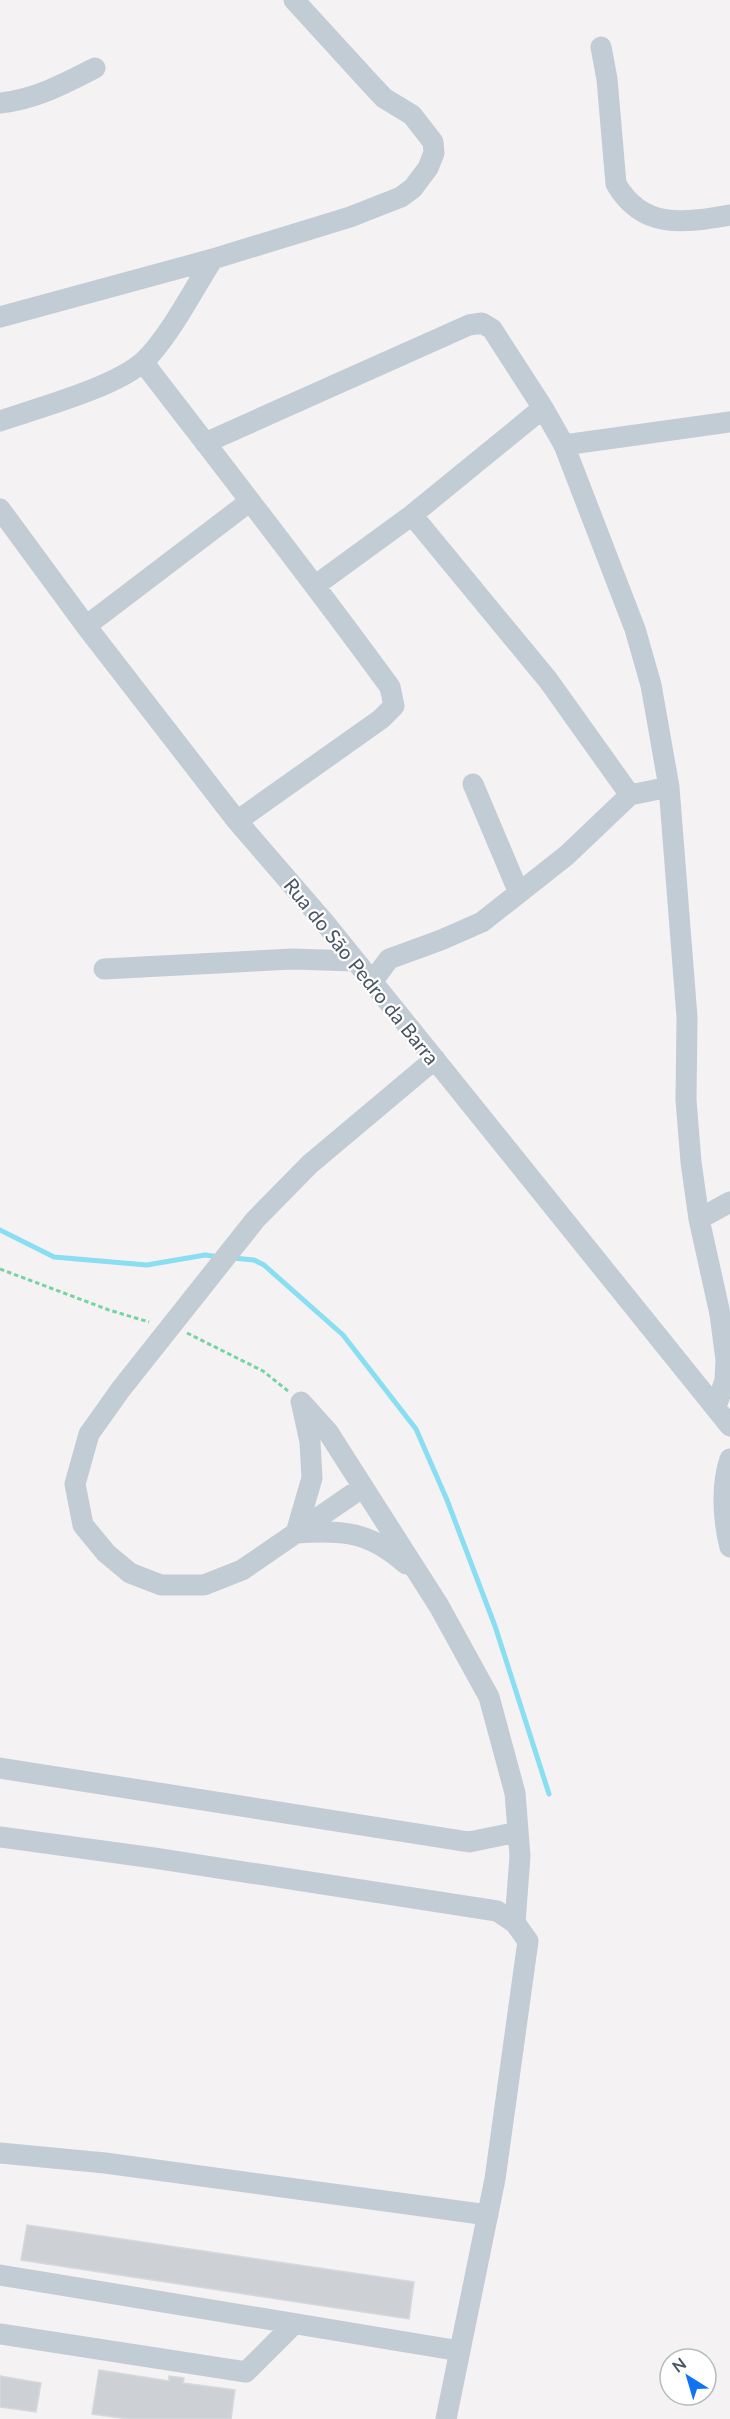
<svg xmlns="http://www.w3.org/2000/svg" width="730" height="2419" font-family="Lato,sans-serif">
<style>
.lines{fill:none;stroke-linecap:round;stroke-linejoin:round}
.stream{stroke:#89def2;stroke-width:5}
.building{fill:#cdd1d6;stroke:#d5d8dd;stroke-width:1.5}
.path{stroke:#74d4a3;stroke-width:3;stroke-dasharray:4.5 3;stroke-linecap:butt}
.minor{stroke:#c2ccd4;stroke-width:21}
.labels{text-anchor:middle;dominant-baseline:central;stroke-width:4.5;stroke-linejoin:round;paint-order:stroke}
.street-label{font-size:20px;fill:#485561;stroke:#fff}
</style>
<rect width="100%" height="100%" fill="#f4f2f2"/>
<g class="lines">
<path class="stream" d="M0,1230L54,1257L147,1265L205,1255L220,1257
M233,1258L254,1260L264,1265L343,1335L416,1429L447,1500L495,1626L549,1794"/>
</g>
<path class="building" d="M27,2225L414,2282L409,2319L21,2260Z
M99,2370L169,2381V2376L184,2378L183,2383L235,2390L231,2419H129L92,2414Z
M0,2376L41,2383L36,2412L0,2407Z"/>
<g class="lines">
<path class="path" d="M0,1269L109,1310L149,1322
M187,1333L263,1371L288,1391"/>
<path class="minor" d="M601,47L607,79L616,184C643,230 683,223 730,215
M0,103C36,99 64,84 95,68
M0,317L213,259L350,217L401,197L413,188L428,168L434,153L433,142L412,115L384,98L369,82L294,0
M143,362C226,470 310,577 390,687L394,706L381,719L237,821
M0,421C38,408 116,387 144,361C168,339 194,288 213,259
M205,443L469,325L482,323L492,329L543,408L564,445L635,629L651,685L669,787L687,1017L686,1100L691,1162L699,1219L720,1314L726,1360L725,1380L716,1407
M564,445L730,422
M0,509L86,626L237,821L325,923L730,1426
M412,515L548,680L630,795
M316,585L412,515L543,408
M86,626L249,502
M473,784L519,893
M104,969L292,959L355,961
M372,982L389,959L441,940L482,922L567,855L630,795L669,787
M699,1219L730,1202
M301,1402L328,1432L439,1606L489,1697L515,1793L520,1856L515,1923
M730,1459C721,1485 723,1520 730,1547
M363,1487L242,1570L204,1585H161L130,1573L106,1553L83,1525L75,1484L89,1434L121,1389L255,1220L310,1164L435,1059
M296,1533C343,1530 369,1531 406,1564
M296,1533L312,1478L310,1442L302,1405
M0,1768L469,1842L518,1832
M0,1837L154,1858L497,1911L515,1923L528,1941L495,2179L446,2419
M0,2153L105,2163L488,2215
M0,2275L460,2351
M0,2334L246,2372L294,2324"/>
</g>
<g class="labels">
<g class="street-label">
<text transform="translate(362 971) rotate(51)">Rua do São Pedro da Barra</text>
</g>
</g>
<g transform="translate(688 2377) rotate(323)"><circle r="28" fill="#ffffff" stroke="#b6bbc0" stroke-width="1.5"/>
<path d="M0-4.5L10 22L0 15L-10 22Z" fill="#0e74f2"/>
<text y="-9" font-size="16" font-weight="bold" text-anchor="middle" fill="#485561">N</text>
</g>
</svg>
